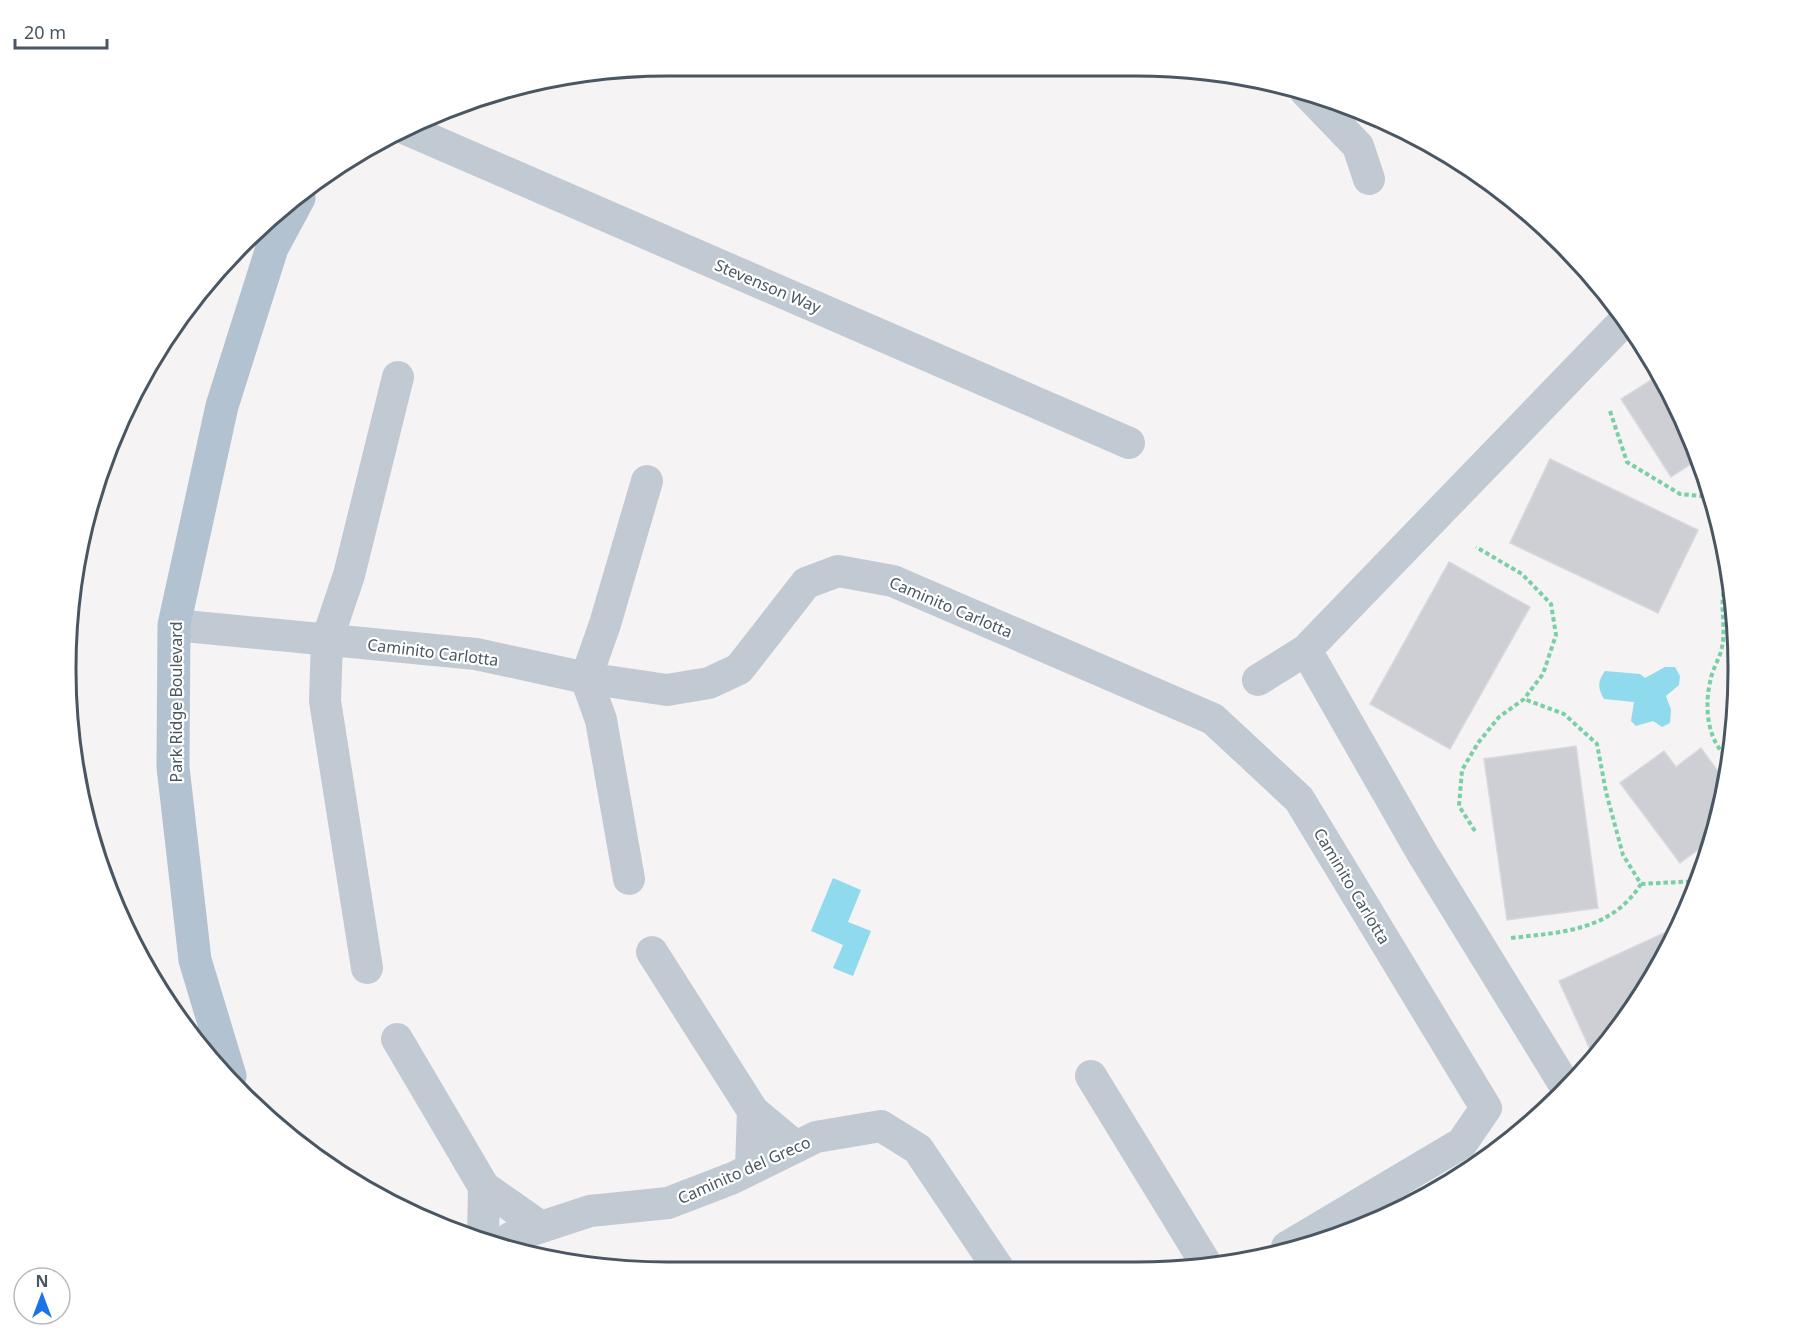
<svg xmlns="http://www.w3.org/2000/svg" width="1804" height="1338" font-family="'Noto Sans',sans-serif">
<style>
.water{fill:#90daee}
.building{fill:#cdcfd5;stroke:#d7d9de;stroke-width:1.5}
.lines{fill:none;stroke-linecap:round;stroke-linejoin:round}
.path{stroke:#7ad0a6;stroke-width:4;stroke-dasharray:4.5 3;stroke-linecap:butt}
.minor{stroke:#c1cad2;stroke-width:32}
.major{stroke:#b3c2d1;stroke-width:33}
.labels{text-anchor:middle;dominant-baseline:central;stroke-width:4.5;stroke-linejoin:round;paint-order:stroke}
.street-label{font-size:16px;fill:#4a5661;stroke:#fff}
.rim{fill:none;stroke:#4a5661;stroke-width:3}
</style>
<rect width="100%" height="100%" fill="#f5f3f3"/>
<path class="water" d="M1665,667H1675L1680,676L1679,685L1666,696L1671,710L1670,723L1662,727L1653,721L1636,726L1631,721L1634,702L1604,699C1597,687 1598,681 1605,671L1640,674L1645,678Z
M833,878L861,890L848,922L871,931L853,976L833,968L843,945L811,931Z"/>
<path class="building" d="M1659,375L1676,402L1697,460L1671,477L1621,399Z
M1550,459L1698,530L1658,613L1510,543Z
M1449,562L1530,607L1450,749L1370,704Z
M1576,746L1598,908L1507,920L1484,759Z
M1701,748L1725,781L1717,817L1708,823L1713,831L1711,840L1680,863L1620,783L1664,751L1676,767Z
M1677,927L1657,970L1594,1058L1559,981Z"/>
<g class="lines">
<path class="path" d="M1610,411L1627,462L1680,494L1711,497
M1728,578C1717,601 1727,624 1722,647C1720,658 1713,668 1711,678C1704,705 1706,741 1730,760
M1475,831L1459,806L1462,770L1478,743L1499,717L1524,699L1543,674L1556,635L1551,604L1522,574L1476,547
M1641,884L1698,881
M1511,938C1563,932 1611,931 1641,884L1623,855L1606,792L1597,744L1564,714L1524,699"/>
<path class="minor" d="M1306,92L1358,146L1369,179
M406,129L1129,443
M174,625L476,654L586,678L667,690L709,683L739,669L806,583L838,571L893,581L1213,719L1299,799L1486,1108L1462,1143L1287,1247
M1258,680L1306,650
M629,879L601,720L586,678L605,624L647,481
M652,952L753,1111
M367,968L325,701L327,640L349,575L398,377
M397,1039L484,1187
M1091,1076L1208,1267
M1566,1087L1421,851L1306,650L1625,320
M751,1168L753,1111L796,1147
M483,1240L484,1187L541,1227
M497,1246L514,1236L590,1211L668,1203L733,1178L816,1137L881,1126L918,1149L998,1268"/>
<path class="major" d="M230,1076L195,960L173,767L174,625L222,406L272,248L299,198"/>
</g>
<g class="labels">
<g class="street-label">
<text transform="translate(768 286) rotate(23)">Stevenson Way</text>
<text transform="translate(951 607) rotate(23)">Caminito Carlotta</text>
<text transform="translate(433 652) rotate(7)">Caminito Carlotta</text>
<text transform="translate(176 702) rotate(-90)">Park Ridge Boulevard</text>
<text transform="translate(1352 886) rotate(59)">Caminito Carlotta</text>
<text transform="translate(744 1170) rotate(-24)">Caminito del Greco</text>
</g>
</g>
<path d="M0 0H1804V1338H0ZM668 76H1136A592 592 0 0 1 1728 668V670A592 592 0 0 1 1136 1262H668A592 592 0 0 1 76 670V668A592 592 0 0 1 668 76Z" fill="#fff" fill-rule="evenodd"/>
<path class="rim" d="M668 76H1136A592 592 0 0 1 1728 668V670A592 592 0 0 1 1136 1262H668A592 592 0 0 1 76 670V668A592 592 0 0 1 668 76Z"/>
<g transform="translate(42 1296)"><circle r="28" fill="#ffffff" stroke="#b7bbc0" stroke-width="1.5"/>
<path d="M0-4.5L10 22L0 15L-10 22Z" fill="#1a73e8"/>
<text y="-9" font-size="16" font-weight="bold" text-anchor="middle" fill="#4a5661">N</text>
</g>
<path d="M15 39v9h92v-9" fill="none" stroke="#4a5661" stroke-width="3"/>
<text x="24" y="39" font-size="18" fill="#4a5661" stroke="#ffffff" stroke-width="4.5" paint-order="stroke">20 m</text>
</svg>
